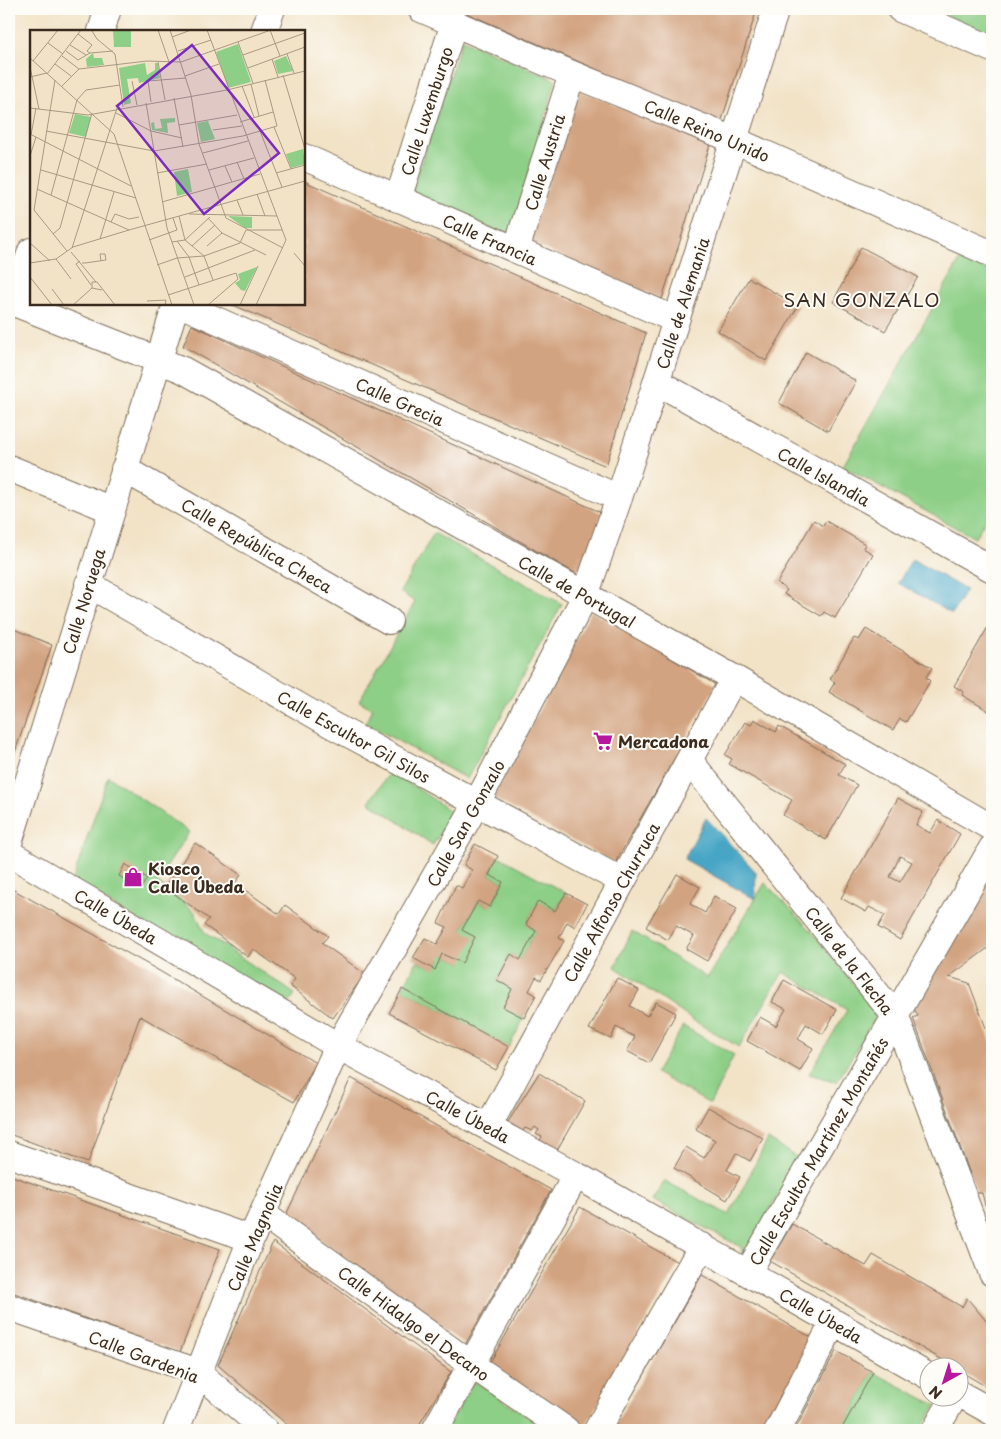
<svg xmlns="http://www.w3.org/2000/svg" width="1001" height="1439" font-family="'Playpen Sans',sans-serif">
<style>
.green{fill:#8dcf86;stroke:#647c52}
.water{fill:#47a6c6;stroke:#416872}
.building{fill:#d2a380;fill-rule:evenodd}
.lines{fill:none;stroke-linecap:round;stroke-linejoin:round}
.minor-casing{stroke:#7b6b59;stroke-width:28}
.minor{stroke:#fff;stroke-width:26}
.labels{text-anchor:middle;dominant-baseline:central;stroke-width:4;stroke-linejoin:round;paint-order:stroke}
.street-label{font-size:16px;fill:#3b2a1e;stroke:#fdfcf7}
.poi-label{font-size:16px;font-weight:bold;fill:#3b2a1e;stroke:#fdfcf7;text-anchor:start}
.quarter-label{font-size:19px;letter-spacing:1px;fill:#3b2a1e;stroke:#fdfcf7}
.inset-road{fill:none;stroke:#a99983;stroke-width:1}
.view{fill:#7b2cbf;fill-opacity:0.15;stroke:#7b2cbf;stroke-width:2.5}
.inset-edge{fill:none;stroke:#3b2a1e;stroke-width:2.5}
</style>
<rect width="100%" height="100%" fill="#fdfcf7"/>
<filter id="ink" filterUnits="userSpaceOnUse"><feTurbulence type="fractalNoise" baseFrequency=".02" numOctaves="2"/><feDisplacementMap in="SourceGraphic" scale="10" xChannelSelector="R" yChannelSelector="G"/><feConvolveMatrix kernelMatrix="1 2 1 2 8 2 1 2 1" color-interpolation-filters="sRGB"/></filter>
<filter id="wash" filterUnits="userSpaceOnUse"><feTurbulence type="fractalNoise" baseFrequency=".0096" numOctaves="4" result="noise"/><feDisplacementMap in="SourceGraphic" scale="20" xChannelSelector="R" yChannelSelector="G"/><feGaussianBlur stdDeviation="1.12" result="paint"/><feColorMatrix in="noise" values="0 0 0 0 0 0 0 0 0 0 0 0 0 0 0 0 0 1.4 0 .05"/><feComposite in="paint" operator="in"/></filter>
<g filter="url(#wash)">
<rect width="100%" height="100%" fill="#f2e3c7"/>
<path class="green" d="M933,9H992V35Z
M462,40L556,80L510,237L411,193Z
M961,258L992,272V508L975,538L843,466Z
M434,533L562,604L467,779L365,723L373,709L359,701L415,602L400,592Z
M391,771L452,812L433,845L369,802Z
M108,776L189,832L157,882L194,911L205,933L295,994L287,1006L72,882Z
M498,856L566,893L555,911L538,902L526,924L536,931L520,960L511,954L497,980L512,989L504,1007L524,1018L509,1047L402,989L417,961L435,969L442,954L462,963V930L478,901L490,907L503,882L489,875Z
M765,883L808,927L877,1014L837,1082L809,1074L847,1010L783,972L739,1047L691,1019L615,967L632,931L707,978Z
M683,1026L734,1055L710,1104L656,1073Z
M768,1139L799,1159L742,1257L741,1247L652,1200L665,1181L729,1215Z
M873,1372L936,1405L921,1430H841Z
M474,1381L548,1430H446Z"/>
<path class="water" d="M912,559L966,590L952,614L898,583Z
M706,818L756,872L755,899L684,859Z"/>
<g id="blocks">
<path class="building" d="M457,9H757L721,123Z
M579,90L710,145L662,299L528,242Z
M304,181L646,333L606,466L231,304H304Z
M861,247L918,277L885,331L833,302Z
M749,278L798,306L766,361L718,331Z
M192,325L602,513L580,576L183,346Z
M806,352L856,381L828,431L779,403Z
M814,520L823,526L826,521L865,544L863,548L873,554L835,618L824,612L821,616L784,594L787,590L777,583Z
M591,611L716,685L615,863L493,798Z
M992,620V713L962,695L964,692L954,686Z
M9,627L52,645L9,769Z
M866,629L932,668L926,677L930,681L906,722L900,719L893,730L829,692L835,682L830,679L854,638L859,640Z
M754,719L776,732L779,726L845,764L839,775L857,785L826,840L783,815L792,800L729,764L732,759L725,755L745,722L751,725Z
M898,798L923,812L916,825L930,833L938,820L960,834L900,940L878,927L885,915L869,907L866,912L841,898ZM900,856L912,862L900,882L890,877Z
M195,843L241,875L235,883L279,914L285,905L328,936L322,943L365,974L333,1018L290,986L295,979L253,949L248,957L204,925L209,919L165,887Z
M475,844L498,856L489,875L503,882L490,907L478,901L462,930L475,937L462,963L442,954L435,970L413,958L425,938L437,944L447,927L438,923L456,885L462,888L472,870L464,865Z
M125,864L147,878L140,890L119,876Z
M677,874L700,887L690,904L705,913L714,896L737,909L707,961L686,949L694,936L676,926L668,940L646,927Z
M992,877V945L949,977L969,983L992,1044V1206L985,1205L982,1193H977L913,1018L918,1016L912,1005L984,880Z
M14,890L156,969L316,1063L294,1102L140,1016L88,1163L9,1134V903Z
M566,893L587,904L575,927L567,922L559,938L564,941L541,980L536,977L529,991L536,995L524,1018L503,1007L512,989L497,980L511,954L520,960L536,931L526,924L538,901L555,911Z
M617,978L639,990L630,1006L647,1016L656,1002L676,1013L649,1063L627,1051L635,1037L616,1027L611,1039L589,1029Z
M784,980L837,1010L823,1034L806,1024L798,1039L813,1048L800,1071L747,1041L760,1017L776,1026L786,1009L772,1002Z
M402,989L509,1047L496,1070L389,1013Z
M539,1073L585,1101L557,1150L540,1140L542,1137L536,1134L539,1130L535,1127L532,1131L525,1128L523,1131L508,1122Z
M351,1078L551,1190L465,1345L286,1215Z
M708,1107L763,1138L750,1161L736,1153L727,1170L740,1177L727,1200L674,1168L686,1147L704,1158L715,1140L696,1129Z
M9,1175L220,1249L180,1352L9,1291Z
M580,1207L679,1263L583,1430L489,1364Z
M792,1224L866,1266L873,1255L962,1307L967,1298L992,1328V1390L958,1370V1366H953L770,1261Z
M273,1242L451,1372L416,1430H293L218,1365Z
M702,1275L816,1340L768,1430H612Z
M836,1351L873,1372L841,1430H795Z"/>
</g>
</g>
<g filter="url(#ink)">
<use href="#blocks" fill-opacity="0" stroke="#7b6b59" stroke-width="1"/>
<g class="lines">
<defs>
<path id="minor" d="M421,9L572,74L734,140L992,254
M900,9L992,49
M101,31L108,9
M264,31L272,9
M304,157L676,320
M398,199L454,23
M516,250L572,74
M9,301L183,370L734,678L992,828
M14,304L31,251
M180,304L619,498
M657,382L992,569
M9,468L112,510
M124,469L389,621
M88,584L330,724L622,881
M689,760L896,1017L992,1273
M9,843L176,304
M9,853L338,1046L576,1175L928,1376
M488,1127L734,678
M9,1154L251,1239
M263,1214L472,1365L566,1430
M748,1272L992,848
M9,1307L198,1372L265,1430
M958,1393L992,1412
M176,1430L251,1239L338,1046L477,803L585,596L619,498L776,9
M435,1430L576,1175
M597,1430L702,1246
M778,1430L833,1323
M935,1430L955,1396"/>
</defs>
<use href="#minor" class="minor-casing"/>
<use href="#minor" class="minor"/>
</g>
</g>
<defs>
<symbol id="supermarket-bare" viewBox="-9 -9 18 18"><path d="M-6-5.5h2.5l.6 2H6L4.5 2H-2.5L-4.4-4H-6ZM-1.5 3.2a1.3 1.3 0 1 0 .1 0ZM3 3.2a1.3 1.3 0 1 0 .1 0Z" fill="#b5179e" stroke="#fdfcf7" stroke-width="2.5" paint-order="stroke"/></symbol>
<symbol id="shop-bare" viewBox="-9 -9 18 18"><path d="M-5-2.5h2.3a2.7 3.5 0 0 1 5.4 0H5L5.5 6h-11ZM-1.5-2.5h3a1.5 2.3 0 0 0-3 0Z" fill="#b5179e" stroke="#fdfcf7" stroke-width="2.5" paint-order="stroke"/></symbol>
</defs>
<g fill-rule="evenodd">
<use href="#supermarket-bare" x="589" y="727" width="28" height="28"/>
<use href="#shop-bare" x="119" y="863" width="28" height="28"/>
</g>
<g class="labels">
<g class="street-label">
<text transform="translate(426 111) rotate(-72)">Calle Luxemburgo</text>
<text transform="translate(707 130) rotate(23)">Calle Reino Unido</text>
<text transform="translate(544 162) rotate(-73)">Calle Austria</text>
<text transform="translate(490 239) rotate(24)">Calle Francia</text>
<text transform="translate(682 303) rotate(-72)">Calle de Alemania</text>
<text transform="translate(400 401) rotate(24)">Calle Grecia</text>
<text transform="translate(824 476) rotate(29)">Calle Islandia</text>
<text transform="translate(257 545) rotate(30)">Calle República Checa</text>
<text transform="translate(577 591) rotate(29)">Calle de Portugal</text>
<text transform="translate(83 601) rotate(-73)">Calle Noruega</text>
<text transform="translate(354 736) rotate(29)">Calle Escultor Gil Silos</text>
<text transform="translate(465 823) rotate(-61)">Calle San Gonzalo</text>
<text transform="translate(611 902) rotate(-61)">Calle Alfonso Churruca</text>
<text transform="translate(116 916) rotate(30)">Calle Úbeda</text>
<text transform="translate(850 960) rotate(52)">Calle de la Flecha</text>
<text transform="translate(468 1116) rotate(28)">Calle Úbeda</text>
<text transform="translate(818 1151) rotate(-60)">Calle Escultor Martínez Montañés</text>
<text transform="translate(254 1237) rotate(-67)">Calle Magnolia</text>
<text transform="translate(821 1315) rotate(30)">Calle Úbeda</text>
<text transform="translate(414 1323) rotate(36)">Calle Hidalgo el Decano</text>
<text transform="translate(144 1356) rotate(21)">Calle Gardenia</text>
</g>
<g class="poi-label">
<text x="618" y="741">Mercadona</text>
<text x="148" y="868">Kiosco<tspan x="148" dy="18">Calle Úbeda</tspan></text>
</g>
<g class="quarter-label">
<text x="862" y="299">SAN GONZALO</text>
</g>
</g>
<g transform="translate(30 30)">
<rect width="275" height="275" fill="#f2e3c7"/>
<path d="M83,0H101V17H84ZM208,14L221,52L198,58L186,22ZM63,23L64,28H72L74,35L57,37L56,29ZM256,26L263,41L248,44L244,31ZM115,33L117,45L125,40V33H128L130,48L109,53L108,48L97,49L101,73L94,75L89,38ZM45,84L61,87L56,107L39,103ZM145,88V92L137,93L138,103L122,100L121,93L124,92L125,99L132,98L130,89ZM178,91L185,109L171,112L167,93ZM273,119L275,134L261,138L256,124ZM158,139L162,162L147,166L144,142ZM198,186L222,187V198H215ZM227,237L215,261L211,260L205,253L210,250L208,244Z" fill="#8dcf86"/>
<path class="inset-road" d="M128,0L139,32M140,0L161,65L169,114L196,188L253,218M177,0L256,210L226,275M240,0L250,26M62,1L67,9L85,24L93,77M48,4L62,15L57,21L60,23M142,7L161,0M208,12L223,53M18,13L33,24M40,15L56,25M36,21L48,30L60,23L83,21M148,21L181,10M257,24L264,43M213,25L275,3M32,26L49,39M0,28L84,104L142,275M242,29L248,47M3,31L28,0M128,32L135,70M25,34L41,46M0,37L9,79M218,38L275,17M17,44L51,0M253,45L275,119M155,46L189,34M0,47L17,43M102,51L107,75M221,54L229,86M32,56L49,39L117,31L151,32L241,0M212,56L224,87M144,68L153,117M121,72L118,51L156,48M116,73L137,198L164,275M0,78L58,85L197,60L275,41M86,83L121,101L152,108M210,92L243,82M149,95L207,85M244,97L261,139M183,100L212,96M16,101L124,121L213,106L247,96L235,50M230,101L252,157M0,104L101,156M1,105L6,78M173,123L218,111M0,126L6,107M207,132L214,149M195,136L202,152M11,140L106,168M179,140L224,128M127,143L177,134M246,143L275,135M7,159L99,200M227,164L235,186M21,165L47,70L56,60L90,55M207,170L213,185M132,172L230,144M4,180L25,50M4,180L37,221M159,184L247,186M149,186L155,210L174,226L183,250M178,188L192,203L236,225M81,192L85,184L99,189L109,187M23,204L30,198L62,83M70,209L84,162M119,210L147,200L143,188M147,211L159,227L169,255M142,212L155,210L180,187M0,213L20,231M162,216L185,195M177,216L192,203M42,218L87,78M41,222L66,252M264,223L275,236M26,229L41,249M50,231L46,234L61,255M0,233L26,229L43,217L99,200L275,151M52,233H55L76,230L75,224H70L71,231M127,235L147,228L174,226L210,213L216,200H252M0,247L22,275M155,247L225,220M22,259L34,275M72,260L62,258V252H67L85,275M138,265L206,243L208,249L178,275M117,271L136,270L135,275M43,275L62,258M210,275L228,236"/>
<path class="view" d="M162,15L249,123L174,184L87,76Z"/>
<rect width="275" height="275" class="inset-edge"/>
</g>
<rect width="1001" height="1439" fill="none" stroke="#fdfcf7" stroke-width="30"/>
<g transform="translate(944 1382) rotate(219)"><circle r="24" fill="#fdfcf7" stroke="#afa8a0"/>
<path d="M0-4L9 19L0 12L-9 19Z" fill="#b5179e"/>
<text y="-8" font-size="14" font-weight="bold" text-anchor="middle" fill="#3b2a1e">N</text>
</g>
</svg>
